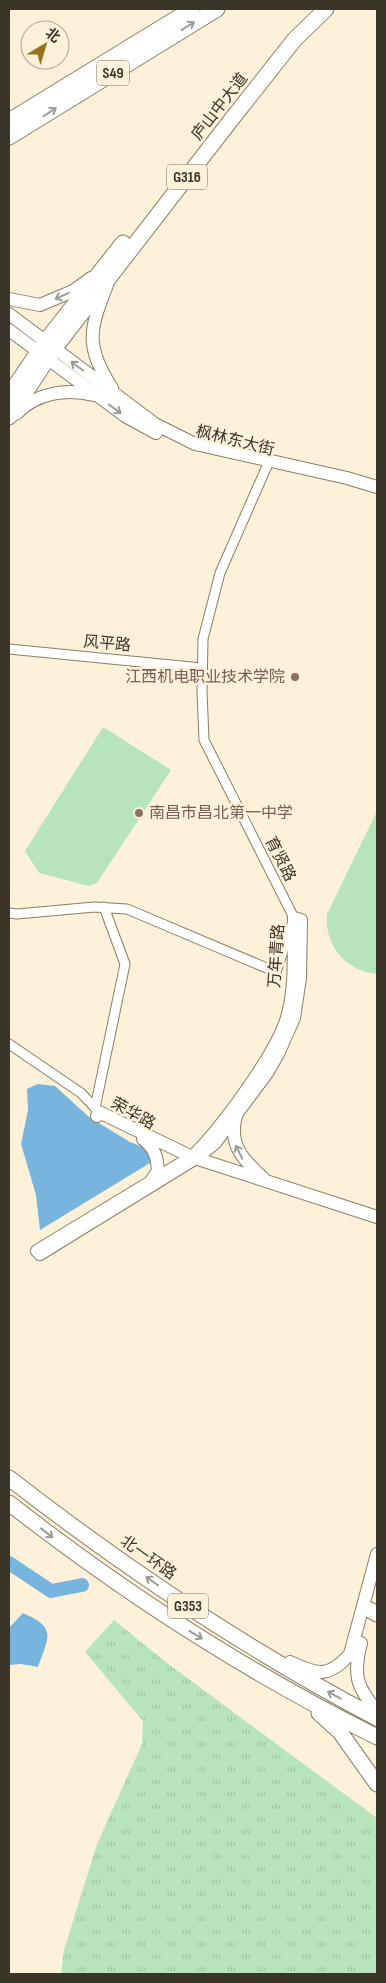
<svg xmlns="http://www.w3.org/2000/svg" width="386" height="1983" font-family="'Sofia Sans Condensed','Noto Sans SC',sans-serif">
<style>
.grass{fill:url(#grass-tufts)}
.garden{fill:#b8e4bb}
.water{fill:#77b4de}
.lines{fill:none;stroke-linecap:round;stroke-linejoin:round}
.river{stroke:#77b4de;stroke-width:14}
.street-casing{stroke:#8c7d63;stroke-width:11}
.secondary-casing{stroke:#8c7d63;stroke-width:14}
.highway-casing{stroke:#8c7d63;stroke-width:17}
.street{stroke:#fff;stroke-width:9}
.secondary{stroke:#fff;stroke-width:12}
.highway{stroke:#fff;stroke-width:15}
.oneway{stroke:#9c9a94}
.education-dot{fill:#8d6e63;stroke:#fef1da;stroke-width:2}
.labels{text-anchor:middle;dominant-baseline:central;stroke-width:5;stroke-linejoin:round;paint-order:stroke}
.shield{fill:#fef1da;stroke:#756d5e;stroke-width:1}
.shield-label{font-size:15px;font-weight:bold;fill:#3a3429}
.street-label{font-size:16px;fill:#3a3429;stroke:#fef1da}
.education-label{font-size:16px;fill:#785e54;stroke:#fef1da;text-anchor:end}
</style>
<defs>
<pattern id="grass-tufts" width="24" height="20" patternUnits="userSpaceOnUse" patternTransform="scale(1.25)"><rect width="24" height="20" fill="#b8e4bb"/><path d="M3 7l-1-3M5 7V3M7 7l1-3M15 17l-1-3M17 17v-4M19 17l1-3" fill="none" stroke="#9fc4a1"/></pattern>
</defs>
<rect width="100%" height="100%" fill="#fef1da"/>
<path class="grass" d="M114,1620L167,1663L377,1818V1974H61L64,1950L97,1844L142,1744L143,1721L85,1652Z"/>
<path class="garden" d="M103,727L171,770L97,883L89,886L39,873L25,851Z
M377,811V974C346,971 324,945 327,914Z"/>
<path class="water" d="M38,1084L55,1086L89,1117L130,1142L163,1155L40,1230L36,1195L21,1144L28,1110L27,1089Z
M23,1613C58,1628 48,1637 38,1667L21,1664L9,1665V1628Z"/>
<g class="lines">
<path class="river" d="M9,1563L51,1591L82,1585"/>
<defs>
<path id="street" d="M9,649L202,668
M9,913L17,914L94,907L127,909L276,972L294,918L204,740L202,691L203,639L220,573L267,466
M9,1044L81,1093L97,1110
M95,1108L125,964L104,907"/>
<path id="secondary" d="M107,285C90,329 84,345 112,388
M9,299L40,305L73,291L91,278
M9,314L155,424L195,444L347,478L377,487
M9,330L125,416L156,433
M16,414C36,393 66,388 94,395
M294,918L301,920L300,978L294,1018L278,1054L267,1073L215,1143L196,1158L40,1254L37,1251L192,1157C220,1130 279,1051 288,1014C296,984 293,950 294,918Z
M97,1116L99,1112L192,1157L377,1217
M236,1116C228,1144 243,1160 263,1178
M143,1139C155,1149 157,1156 158,1171L151,1181
M361,1643C353,1674 356,1687 377,1711
M290,1662C317,1675 329,1678 350,1654L377,1554"/>
<path id="highway" d="M9,121L192,9
M9,137L217,9
M9,395L45,342L123,243
M9,417L54,349L231,120L295,39L326,9
M9,1478C125,1568 247,1650 377,1718
M9,1503C124,1593 247,1672 377,1737
M370,1610L377,1614
M319,1713L340,1732L377,1784"/>
</defs>
<use href="#street" class="street-casing"/>
<use href="#secondary" class="secondary-casing"/>
<use href="#highway" class="highway-casing"/>
<use href="#street" class="street"/>
<use href="#secondary" class="secondary"/>
<use href="#highway" class="highway"/>
</g>
<defs><path id="oneway-shaft" d="M-6 0H5M1.5-3L5.5 0L1.5 3" fill="none" stroke-width="1.6" stroke-linecap="round" stroke-linejoin="round" transform="scale(1.25)"/></defs>
<g class="oneway">
<use href="#oneway-shaft" transform="translate(188 26) rotate(-32)"/>
<use href="#oneway-shaft" transform="translate(50 112) rotate(-32)"/>
<use href="#oneway-shaft" transform="translate(62 296) rotate(156)"/>
<use href="#oneway-shaft" transform="translate(77 366) rotate(-143)"/>
<use href="#oneway-shaft" transform="translate(115 409) rotate(36)"/>
<use href="#oneway-shaft" transform="translate(239 1152) rotate(-116)"/>
<use href="#oneway-shaft" transform="translate(47 1533) rotate(38)"/>
<use href="#oneway-shaft" transform="translate(152 1581) rotate(-145)"/>
<use href="#oneway-shaft" transform="translate(196 1635) rotate(31)"/>
<use href="#oneway-shaft" transform="translate(334 1695) rotate(-151)"/>
</g>
<g class="education-dot">
<circle cx="295" cy="677" r="5"/>
<circle cx="139" cy="813" r="5"/>
</g>
<g class="labels">
<g class="shield">
<rect x="97" y="60.5" width="32" height="25" rx="4"/>
<rect x="167" y="164.5" width="40" height="25" rx="4"/>
<rect x="168" y="1593.5" width="40" height="25" rx="4"/>
</g>
<g class="shield-label">
<text x="113" y="73">S49</text>
<text x="187" y="177">G316</text>
<text x="188" y="1606">G353</text>
</g>
<g class="street-label">
<text transform="translate(220 107) rotate(-52)">庐山中大道</text>
<text transform="translate(235 441) rotate(14)">枫林东大街</text>
<text transform="translate(107 644) rotate(5)">风平路</text>
<text transform="translate(280 859) rotate(63)">育贤路</text>
<text transform="translate(277 956) rotate(-86)">万年青路</text>
<text transform="translate(133 1114) rotate(29)">荣华路</text>
<text transform="translate(148 1558) rotate(35)">北一环路</text>
</g>
<g class="education-label">
<text x="285" y="677">江西机电职业技术学院</text>
<text x="149" y="813" text-anchor="start">南昌市昌北第一中学</text>
</g>
</g>
<rect width="386" height="1983" fill="none" stroke="#3a3429" stroke-width="20"/>
<g transform="translate(45 45) rotate(38)"><circle r="24" fill="#fef1da" stroke="#b0a593"/>
<path d="M0-4L9 19L0 12L-9 19Z" fill="#97721c"/>
<text y="-8" font-size="14" font-weight="bold" text-anchor="middle" fill="#3a3429">北</text>
</g>
</svg>
